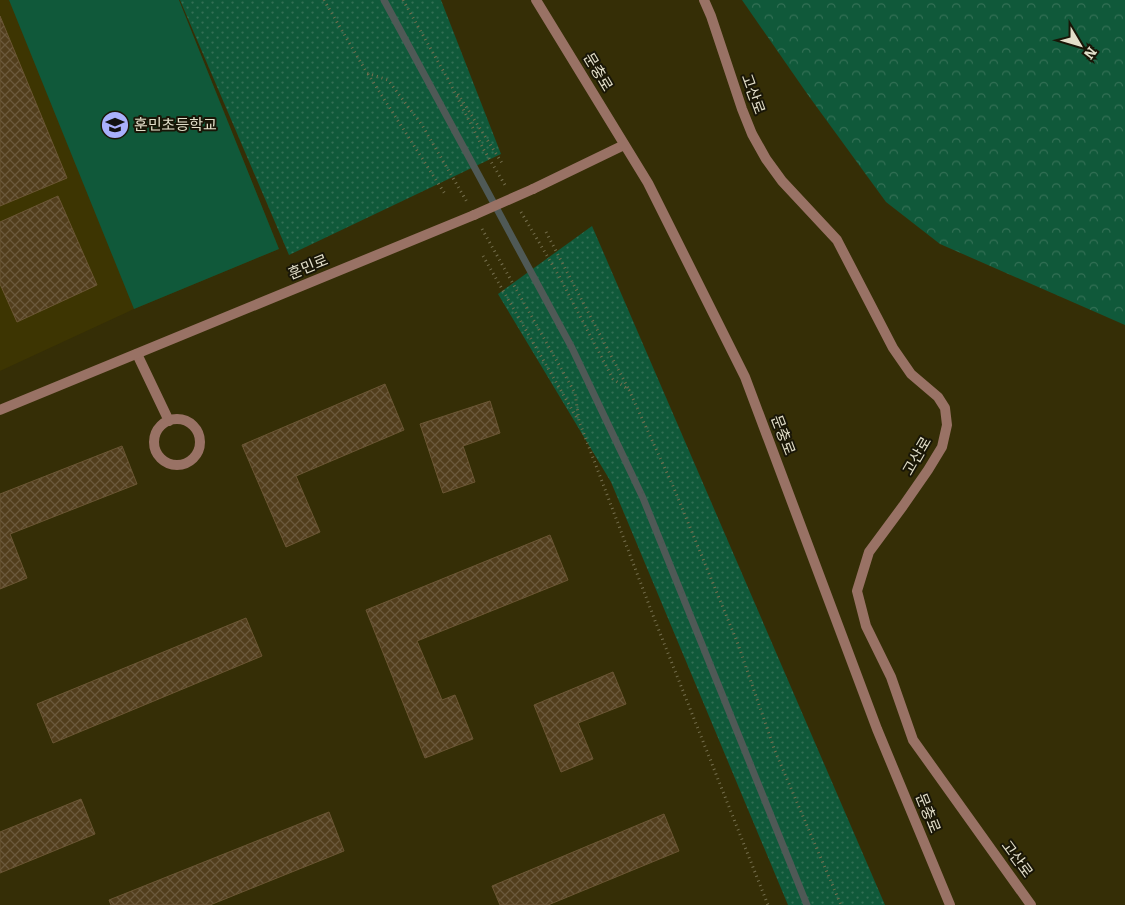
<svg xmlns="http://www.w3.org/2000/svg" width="1125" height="905" font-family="Bitter,'Noto Sans KR',serif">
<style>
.built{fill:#3d3502}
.grass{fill:#10593a}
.forest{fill:url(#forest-crowns)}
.park{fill:url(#park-dots)}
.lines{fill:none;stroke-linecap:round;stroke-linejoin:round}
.stream{stroke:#4f5956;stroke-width:7}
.building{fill:url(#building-cross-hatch);stroke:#6b5634}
.path{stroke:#756f4e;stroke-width:3;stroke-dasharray:1 4;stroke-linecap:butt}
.service{stroke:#997265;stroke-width:10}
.minor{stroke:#997265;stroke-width:10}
.tertiary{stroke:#997265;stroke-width:10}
.minor-bridge{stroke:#997265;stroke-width:10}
.labels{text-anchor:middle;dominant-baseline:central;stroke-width:4;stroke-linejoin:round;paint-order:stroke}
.street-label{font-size:15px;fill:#e3dfca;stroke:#191607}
.poi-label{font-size:15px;fill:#e3dfca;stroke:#191607;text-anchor:start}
</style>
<defs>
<pattern id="forest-crowns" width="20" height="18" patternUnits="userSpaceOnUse" patternTransform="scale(1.25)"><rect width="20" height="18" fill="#10593a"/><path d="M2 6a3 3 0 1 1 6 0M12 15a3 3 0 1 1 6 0" fill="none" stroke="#337055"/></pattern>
<pattern id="park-dots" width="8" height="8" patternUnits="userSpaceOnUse" patternTransform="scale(1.25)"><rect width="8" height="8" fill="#10593a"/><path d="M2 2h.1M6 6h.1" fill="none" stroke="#337055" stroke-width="1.8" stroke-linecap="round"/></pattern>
<pattern id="building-cross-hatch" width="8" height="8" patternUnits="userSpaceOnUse" patternTransform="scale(1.25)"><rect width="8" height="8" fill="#523e1c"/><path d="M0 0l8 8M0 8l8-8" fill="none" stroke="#6b593c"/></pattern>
</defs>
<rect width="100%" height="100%" fill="#352e06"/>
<path class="built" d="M0,0H179L279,249L134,309L0,371Z"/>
<path class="grass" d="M9,0H179L279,249L134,309Z"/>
<path class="forest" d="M742,0H1125V325L940,244L886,202L808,95Z"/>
<path class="park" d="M180,0H441L501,154L289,255Z
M592,226L885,905H788L611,482L498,294Z"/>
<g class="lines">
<path class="stream" d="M384,0L572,348L643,498L807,905"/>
</g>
<path class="building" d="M0,16L67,178L0,206Z
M58,196L97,285L17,322L0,284V222Z
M385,384L404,430L296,476L320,532L286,547L242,445Z
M490,401L500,433L463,446L475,482L443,493L420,424Z
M122,446L137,484L10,534L27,578L0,589V494Z
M550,535L568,580L417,641L442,700L455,695L473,739L425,758L366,610Z
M246,618L262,656L53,743L37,704Z
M613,672L626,704L578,723L593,759L561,772L534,705Z
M81,799L95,834L0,873V832Z
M329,812L344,851L210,905H111L109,900Z
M664,814L679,851L548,905H500L492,886Z"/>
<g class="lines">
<path class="path" d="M324,0L367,73L388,80L422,125L467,202
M403,0L449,81L484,150L505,185
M368,74L445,194
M458,94L502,163
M521,212L559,276L613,379L629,390L673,486L738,644L775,751L841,905
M482,229L575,393L579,421L654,618L768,905
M546,232L628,388
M483,256L578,420"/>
<path class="service" d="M137,354L169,421
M154 442a23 23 0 1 1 46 0a23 23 0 1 1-46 0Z"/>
<path class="minor" d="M704,0L711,16L742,109L752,134L766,159L782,181L837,240L893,348L911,374L938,397L945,408L947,425L942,447L928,470L903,506L869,552L857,591L866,626L891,677L913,740L1031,905
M533,189L624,145
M0,410L474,215"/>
<path class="tertiary" d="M536,0L648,183L745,377L877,729L950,905"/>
<path class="minor-bridge" d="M474,215L533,189"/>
</g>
<defs>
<symbol id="school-disc" viewBox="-11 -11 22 22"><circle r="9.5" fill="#a9b0fc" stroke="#191607"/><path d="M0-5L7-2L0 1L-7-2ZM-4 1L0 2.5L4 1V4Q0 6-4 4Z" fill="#111"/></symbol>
</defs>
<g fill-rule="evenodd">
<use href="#school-disc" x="99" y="109" width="32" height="32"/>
</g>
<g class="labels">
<g class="street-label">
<text transform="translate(598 72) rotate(59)">문충로</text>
<text transform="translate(753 94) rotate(70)">고산로</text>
<text transform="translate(308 267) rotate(-22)">훈민로</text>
<text transform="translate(783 435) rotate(69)">문충로</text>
<text transform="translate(917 456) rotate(-60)">고산로</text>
<text transform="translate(928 813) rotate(68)">문충로</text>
<text transform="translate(1017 859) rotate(54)">고산로</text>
</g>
<g class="poi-label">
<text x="134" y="125">훈민초등학교</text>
</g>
</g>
<g transform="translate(1080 45) rotate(128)" stroke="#191607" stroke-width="4" paint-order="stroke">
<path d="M0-4L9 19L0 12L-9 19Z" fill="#e3dfca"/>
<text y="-8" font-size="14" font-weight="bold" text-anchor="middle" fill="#e3dfca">N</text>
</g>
</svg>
